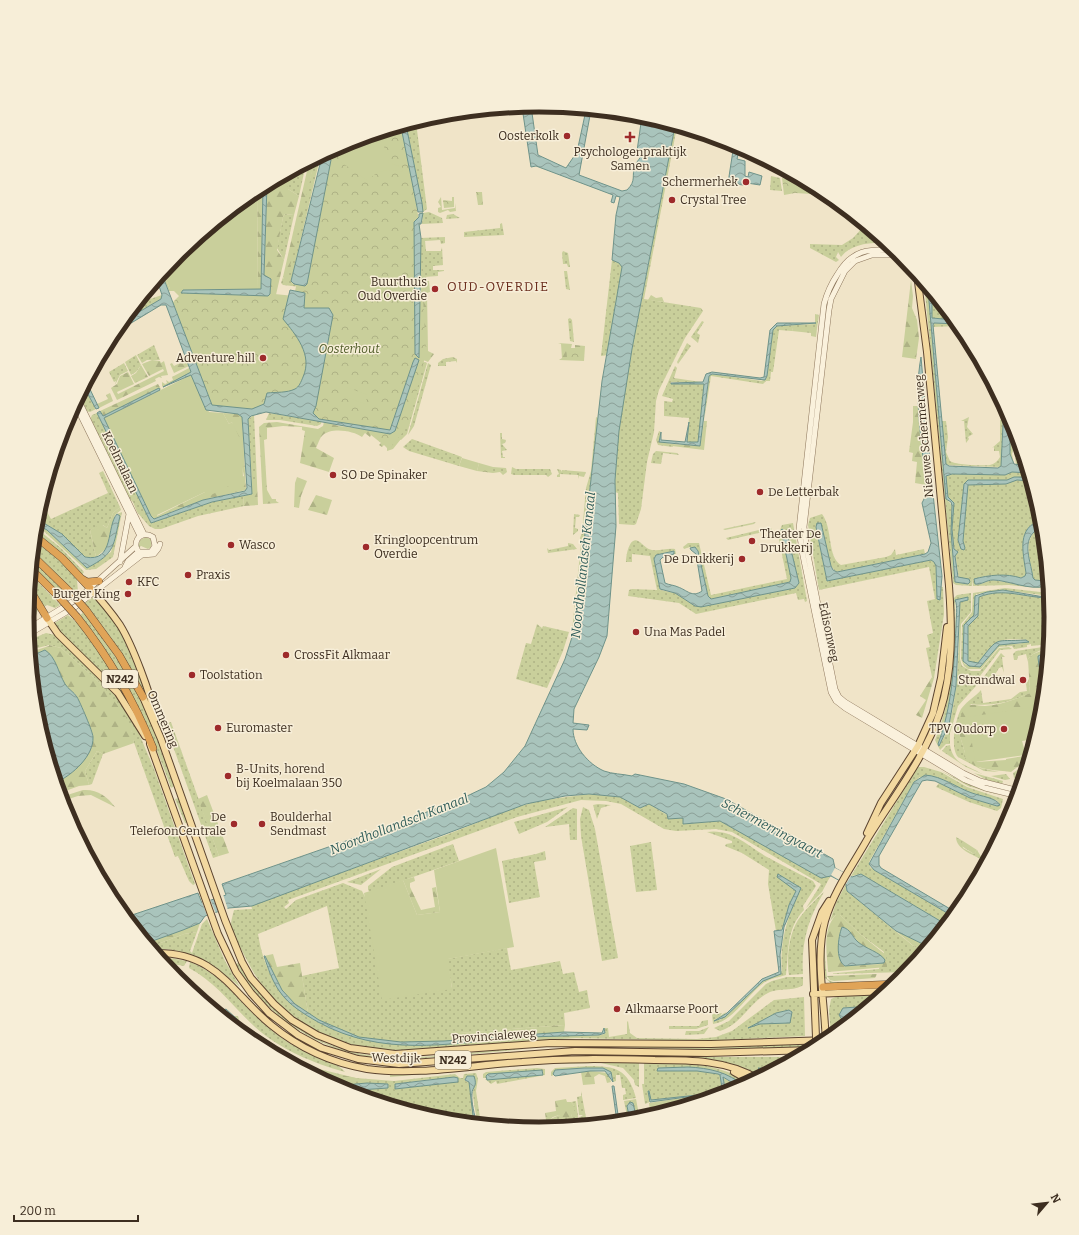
<svg xmlns="http://www.w3.org/2000/svg" width="1079" height="1235" font-family="Bitter,serif">
<style>
.grass{fill:url(#grass-dots);fill-rule:evenodd}
.forest{fill:url(#forest-firs);fill-rule:evenodd}
.wetland{fill:url(#wetland-marsh)}
.park{fill:url(#park-crowns)}
.garden{fill:#c9cf9b}
.water{fill:url(#water-waves);stroke:#6f938a}
.pier{fill:#f0e4c8}
.lines{fill:none;stroke-linecap:round;stroke-linejoin:round}
.minor-casing{stroke:#8d765c;stroke-width:6}
.major-casing{stroke:#5b4430;stroke-width:8}
.highway-casing{stroke:#5b4430;stroke-width:8}
.minor{stroke:#faf1dc;stroke-width:5}
.major{stroke:#f3d9a0;stroke-width:6}
.highway{stroke:#e0a458;stroke-width:7}
.major-bridge-casing{stroke:#5b4430;stroke-width:8;stroke-linecap:butt}
.highway-bridge-casing{stroke:#5b4430;stroke-width:8;stroke-linecap:butt}
.major-bridge{stroke:#f3d9a0;stroke-width:6}
.highway-bridge{stroke:#e0a458;stroke-width:7}
.poi-dot{fill:#9e2a2b;stroke:#f7eed8;stroke-width:1.5}
.labels{text-anchor:middle;dominant-baseline:central;stroke-width:3;stroke-linejoin:round;paint-order:stroke}
.shield{fill:#f7eed8;stroke:#756857;stroke-width:1}
.shield-label{font-size:11px;font-weight:bold;fill:#3d2e20}
.poi-label{font-size:12px;fill:#3d2e20;stroke:#f7eed8;text-anchor:start}
.park-label{font-size:12px;font-style:italic;fill:#4d5a26;stroke:#f7eed8}
.street-label{font-size:12px;fill:#3d2e20;stroke:#f7eed8}
.neighbourhood-label{font-size:13px;letter-spacing:1px;fill:#6b2e1e;stroke:#f7eed8}
.water-label{font-size:13px;font-style:italic;fill:#2f5d5a;stroke:#f7eed8}
.rim{fill:none;stroke:#3d2e20;stroke-width:5}
</style>
<defs>
<pattern id="grass-dots" width="8" height="8" patternUnits="userSpaceOnUse"><rect width="8" height="8" fill="#c9cf9b"/><path d="M2 2h.1M6 6h.1" fill="none" stroke="#aeb285" stroke-width="1.8" stroke-linecap="round"/></pattern>
<pattern id="forest-firs" width="22" height="20" patternUnits="userSpaceOnUse"><rect width="22" height="20" fill="#c9cf9b"/><path d="M5 1l3.5 6h-7zM16 11l3.5 6h-7z" fill="#aeb285"/></pattern>
<pattern id="wetland-marsh" width="20" height="14" patternUnits="userSpaceOnUse"><rect width="20" height="14" fill="#c9cf9b"/><path d="M1 5h8M5 5V1M11 12h8M15 12V8" fill="none" stroke="#aeb285"/></pattern>
<pattern id="park-crowns" width="20" height="18" patternUnits="userSpaceOnUse"><rect width="20" height="18" fill="#c9cf9b"/><path d="M2 6a3 3 0 1 1 6 0M12 15a3 3 0 1 1 6 0" fill="none" stroke="#aeb285"/></pattern>
<pattern id="water-waves" width="16" height="10" patternUnits="userSpaceOnUse"><rect width="16" height="10" fill="#a9c4bc"/><path d="M0 5q4-4 8 0t8 0" fill="none" stroke="#8ba098"/></pattern>
</defs>
<rect width="100%" height="100%" fill="#f0e4c8"/>
<path class="grass" d="M416,122L427,209L423,212L406,125Z
M675,126H677L673,148L644,299L701,308L703,311L685,338L659,390L656,401L654,432L647,462L641,509L636,524L634,525L619,524L618,493L615,492C614,422 632,351 645,283C655,230 662,177 675,126Z
M323,155H326L320,158L291,281L293,284L302,285L301,287L283,285L281,283L283,277L284,279L315,159Z
M306,164L299,196L288,189V173Z
M771,176L780,178L782,191L770,190Z
M429,212L442,218L443,223L422,224L423,213Z
M285,214L294,215L284,260L277,248L283,217Z
M453,214L460,218L446,219L447,215Z
M502,223L504,235L464,237V232L500,228V224Z
M865,225L872,230L869,232L872,240L880,237L887,243C868,242 850,245 841,257L838,252L836,257L839,260L836,262L810,248V244L842,245L853,238Z
M445,237V243L441,244L440,240L425,241L426,251H441L442,247L443,265L433,266V270H444V271L438,272V276L424,277V271H420V238Z
M563,251L568,253L570,267H568L567,264H563L562,253Z
M612,260L619,263L622,267L608,355L601,356Z
M564,271H567L570,290L566,289Z
M924,282L929,289V301L944,476L952,474L1005,475L1012,472L1029,473L1042,518V520C1016,527 1023,552 1026,573L1025,576C1020,579 1017,577 1012,576C999,574 987,575 974,579L981,584L991,580L1019,584L1044,581L1035,580L1033,578C1030,558 1021,536 1043,526L1049,589L1009,585L973,586L972,579V586L956,585L953,583ZM946,498L953,502L952,533L959,578L968,584L955,582L951,532L952,506Z
M932,291L938,299C933,308 941,317 952,316L955,320L932,318Z
M162,295L161,299L122,322L138,303Z
M815,314L819,315L817,328H793L792,331L779,330L773,372H771L770,381H766L763,384L711,376L704,421L709,376L712,374L762,381L767,376L773,330L777,326L815,324Z
M570,318L572,320L574,342L570,341L568,319Z
M702,321L704,322L697,333L700,335L698,343L691,337Z
M934,323L958,324L963,330V332H961V328L958,326L933,327Z
M687,343L691,346L678,364L677,362Z
M154,345L160,360H147L142,363L137,355Z
M136,355L141,365L136,372L131,375L125,362Z
M453,357L457,359V363L456,361L446,362V366H438V363L443,359Z
M419,360L427,363L407,434L401,440L391,434Z
M124,363L128,371L120,375L115,385L116,381L114,382L109,372Z
M428,363L431,365L414,426L408,435Z
M675,366L677,368L674,378L701,382H671V384H704L698,443L687,442L689,418L664,416V401L672,402L673,399L662,396Z
M84,387L96,409L90,412L86,411L81,394Z
M97,413L151,523L212,502L243,496L244,506L198,516L161,529H155L149,526L137,512L133,502L126,495L90,420L92,415Z
M269,413L317,421L322,419L321,424L317,426L280,420H266Z
M254,415L257,483H252L248,419Z
M596,417L598,418L574,631H572L581,544L580,538L582,533L586,488L591,471Z
M969,417L967,427L973,434L968,437L969,439L966,443L964,421H961Z
M1000,420H1003L1002,464L1000,467L946,465L941,421H946L948,437L946,452L950,461C955,465 983,466 990,465C994,464 998,461 1000,457L999,451H994V447L992,448L1000,441Z
M1010,420H1012L1015,428V445L1012,454L1014,464L1009,454Z
M659,431L661,432L659,441L672,444L673,447L658,445L656,440Z
M500,433H502V439L506,440L505,443L502,444L507,450L502,451L503,457H505V458H501Z
M1016,433L1017,450L1022,451V454L1015,457C1013,452 1016,439 1016,433Z
M412,439L462,457L459,466L409,451L403,447Z
M656,451L677,453L679,455L663,453L661,464L651,463L653,454Z
M1023,455L1026,466L1016,464L1015,458Z
M493,467L506,468L507,472L503,475L500,472L493,473Z
M512,467L516,469H550L552,474L548,477L546,475H514L511,474Z
M557,469L561,470L562,472V470L586,472L584,477L579,476V479L578,475L560,474V477H557V475L559,474Z
M103,471L120,507L113,513L107,528L103,525L90,530L96,557H85L62,534L37,519L38,514L47,512L51,519L108,493L99,473Z
M122,512L113,557L96,569L86,570L36,524L47,530L87,568L111,552L120,516L117,514Z
M574,514L580,515L579,517H576L575,528L578,529V531L573,535Z
M822,514C833,528 827,557 841,565L886,557L891,555L895,549L896,555L924,549L925,554L836,572L831,566L820,522L817,524L816,527L827,581L931,560L936,564L937,599L940,600L941,587H943L944,614L934,678L932,677L926,648L930,647L927,635L933,633L927,601L935,599L929,567L819,590L808,525L810,518Z
M756,522L754,524L725,530L723,529Z
M793,523L807,601L805,602L804,599L798,600L796,593L696,614L679,603L628,596L629,590L632,589L657,590L650,556L632,554V562H626C626,555 630,531 642,544C645,546 647,549 652,550C660,551 667,548 675,549L676,554H674V551L656,555L654,559L660,590L675,593L695,606L701,607L795,588L799,583L787,533L783,529L791,578L790,582L711,599L708,596L697,549L690,547L684,549L683,547L688,543H699L711,595L787,579L778,535L782,525Z
M36,528L61,548L84,572L81,576L35,534Z
M767,528H771L772,530L728,540L726,538Z
M35,538L79,578L77,580L78,592L76,593L33,552Z
M568,543L573,544L577,549L548,553L547,548L549,550L568,546Z
M33,559L64,590L65,594L63,596L32,566Z
M31,575L60,605L55,608L47,605L43,607L30,586Z
M1005,588L1049,593L1050,596L1003,590L976,594L974,615L964,625V663L966,665L981,666L999,645C1008,642 1021,647 1028,640C997,638 997,639 978,663H971L967,660L968,625L978,616L979,597C1002,586 1026,598 1050,598L1052,618L1049,644L1031,646V644L1027,645V647L1014,649L1012,646L999,647L981,669H968L964,666L961,659L962,625L972,612L973,593Z
M971,593V612L961,624L960,659L962,666L971,671H980L999,648L1009,647L1012,649L1000,650L980,676L976,686L958,706L950,733V744H946L940,750L935,740C953,700 954,643 953,599L957,595ZM969,598L960,602C959,634 960,723 939,745L940,737L947,720L953,683L956,647L955,600Z
M29,594L39,609L37,612H28Z
M94,596L120,630L143,685L150,708L112,639L85,603Z
M84,612C103,639 123,665 138,694C153,724 164,755 175,786L171,788C147,721 124,672 80,615Z
M68,615C96,638 114,675 130,705L60,633L53,624Z
M537,624L542,628L543,626L569,632L563,651L547,688L516,679L526,643L531,644Z
M46,633L55,635L118,696L135,724L154,769L195,884L193,885L189,881L178,856L175,857L132,737V732L103,686L61,648L49,645L30,650L29,640Z
M1043,647V649L1033,654L1028,659L1029,666L1026,654L1018,656L1017,660H1014L1013,654L1016,651Z
M1001,653L1005,657H1002L1004,673L1002,667L999,668L996,673V675H1003L992,677V680H983V678Z
M1029,679L1030,693C1011,702 992,707 971,704L957,726L965,753L980,768L999,772L984,771L958,757C950,748 955,720 961,709C967,701 976,696 981,690L983,703L1011,699L1020,692L1027,691L1026,684Z
M171,722L219,856L213,858L165,724Z
M950,745C953,765 968,765 982,774L966,767L942,751L946,746Z
M97,751L103,754L92,784L89,785L85,771Z
M1028,755L1030,758L1024,776L1014,778L1013,773L1027,763L1026,756Z
M918,767H924L941,772L967,787L1003,799L1001,808L997,811L969,802L936,787L939,783L970,798L997,806L999,804L998,801L971,793L939,778L920,777L914,782L869,862L870,867L874,870L954,917L947,925L861,874L851,876Z
M941,771L973,786L999,795L968,786Z
M974,773L1003,781L1002,784L987,780Z
M1006,774L1010,779L1005,780L991,776Z
M589,794L620,797L640,808L649,804L672,818H683V824L720,821L822,878L831,875L822,892L806,908L821,884L732,832L716,829L676,831L664,829L621,804L606,801L581,800L517,817L288,900L289,903L284,907L286,909L296,900L343,883L362,891L366,899L452,988L447,959L507,948L511,970L560,961L563,974L574,972L579,992L587,990L590,1008L564,1013L565,1025L459,1033L461,1046C439,1048 416,1052 394,1051C334,1049 277,1018 249,964C243,952 234,938 231,925C231,921 233,914 234,910L252,909L251,905L446,835L511,809L538,801ZM327,906L339,968L302,976L308,1013L307,1015C277,993 264,970 258,934Z
M179,798L187,823H185L175,799Z
M1011,801L1016,804L1015,808L1010,812L1012,816L1009,822L1007,813Z
M598,804L611,805L601,808L597,819L593,805Z
M568,807L547,822L519,834L514,822Z
M583,807L589,810L595,829L618,958L602,961L581,836L580,819Z
M573,808L577,809V840H570L569,824L545,827Z
M707,832C732,828 750,848 769,858C783,866 798,873 813,881L816,886L803,906L804,910C786,929 789,951 786,975C779,977 772,978 765,982C748,993 733,1022 713,1024L712,1014L722,1013L720,1016L726,1012L724,1015L714,1020H720L763,981L782,971C779,941 788,915 801,888L778,874L796,891C792,900 784,928 780,931H776L768,884L769,870L742,853L725,846L726,844L732,843V841Z
M956,837L963,841L962,844L963,848L974,854L977,850L983,860C973,855 956,849 956,837Z
M651,842L657,890L636,892L630,846Z
M453,844L459,861L370,892L368,890V886L392,867Z
M545,851L546,860L534,862L540,897L509,903L502,861L536,854Z
M381,869L361,885L347,882Z
M846,884L847,891L923,954L908,972L827,974L879,969L884,952L860,934L840,915H836L830,921L836,903Z
M824,892C808,919 801,943 803,974L789,975C786,959 789,934 798,920C805,910 815,900 824,892Z
M207,919L225,961L240,987C214,965 188,947 152,949L150,947L184,934L197,932L190,951L192,953L202,924Z
M828,920L824,945L827,979L833,982H865L832,984L825,978L823,940Z
M158,956L187,961L184,966L162,962Z
M190,962C221,974 237,999 260,1020C269,1029 279,1036 289,1043C304,1052 337,1061 345,1072C313,1063 281,1050 255,1027C233,1007 217,983 189,968Z
M241,962C272,1020 325,1056 392,1057C436,1059 480,1051 523,1047V1049C497,1052 471,1054 444,1056C424,1058 404,1061 384,1059C321,1053 267,1018 236,964Z
M787,977H803V985C794,992 779,987 768,993C749,1003 742,1024 720,1031L714,1028L729,1021L766,984L772,981Z
M886,993L871,1006L843,1008L840,1017L849,1023L834,1035L831,1036L829,1010L831,999L838,996Z
M804,997L805,1036L702,1041L576,1038V1036L602,1035L605,1033L604,1028H608L609,1037L627,1034V1022L628,1021L630,1033L637,1038L697,1039L716,1037L732,1031L774,1000ZM789,1010L792,1012L789,1023L760,1024L750,1027L776,1013Z
M234,1016H238L240,1024L286,1060L255,1043L235,1028L234,1023L237,1022Z
M708,1020V1025L696,1029H669V1026H699L702,1021Z
M709,1027L704,1034L685,1035L686,1031H699Z
M805,1044L806,1048L691,1049L569,1046L710,1047Z
M692,1057H799L777,1069L759,1068L766,1075L760,1078L719,1061Z
M598,1062L639,1063V1087L635,1085L634,1080L623,1068L601,1063L543,1064L390,1077V1073L509,1065Z
M644,1063C685,1063 714,1061 750,1083L744,1086C719,1065 689,1068 658,1068V1071H697L718,1074L720,1075L723,1092L651,1100L648,1091L650,1102L645,1104L642,1084H644Z
M589,1066C616,1066 628,1069 636,1098L623,1100V1095L626,1094L625,1088H622L620,1075H616V1081L613,1082L611,1072L593,1068L555,1070L554,1075L551,1076V1072L555,1068Z
M537,1068L545,1069V1075L497,1084L496,1081L491,1084L485,1079L542,1075L543,1071L487,1075L486,1078H483V1074L486,1072Z
M319,1069L356,1078L394,1081L455,1074L460,1078H463L464,1074L476,1073L478,1079L476,1091L481,1124H478C476,1114 473,1102 473,1091C474,1086 476,1085 475,1079L467,1076L465,1079V1081L469,1082L475,1124L439,1120L345,1091L388,1088L367,1083L334,1086L323,1080ZM433,1079L458,1080L396,1089L395,1084Z
M722,1077L741,1088L726,1094Z
M581,1091L587,1123L581,1124L577,1119L583,1115H579L577,1097L581,1096Z
M636,1099L640,1120H637L633,1103L627,1105L630,1121H628L624,1101Z
M576,1101L578,1116L577,1122L582,1126L576,1125L573,1127L566,1122L563,1123L561,1128H553L555,1122L546,1121L559,1115L562,1117H571L574,1106L571,1102Z"/>
<path class="forest" d="M315,159L287,279L285,280L283,277L309,162Z
M288,173V189L299,196L294,215L285,214L283,217L277,250L284,260L275,299L179,296L174,291H169L162,274L163,272L170,289H258L257,190L263,187L261,289L183,290L268,296L264,275L267,185Z
M420,271H424V277H426L427,281H429L430,292L427,293L428,351L434,354L428,362L421,359Z
M911,280L913,296L912,308L917,320L919,338L916,359L902,357Z
M122,328L124,332L109,341L113,334Z
M793,328H817L816,337L811,336V333L792,331Z
M558,343L572,344L571,348H566H580H575V345L585,346L584,361L559,360L562,358L561,344Z
M152,360L160,361L161,363L164,361L168,375L161,376L162,378L159,377L155,379L156,381L117,400L111,388L117,384L120,376L128,372L134,384L117,392L118,394L164,371L163,369L149,376L142,364Z
M186,360L189,366L174,373L170,364L172,363L174,366Z
M141,365L148,377L135,383L131,376L136,373Z
M189,368L191,373L163,387L162,386V382L165,384L167,383L166,380L169,382L173,380L172,377Z
M158,384L161,389L103,416L100,411Z
M110,393L113,401L99,408L97,404L108,399L106,395Z
M913,406H920L926,485L915,483L917,462L912,461L913,453L909,452L913,422Z
M223,413L238,414L242,417L246,490L203,500L158,517L157,516L205,492L244,476L232,422L229,424Z
M704,421H707L704,450L672,446V444L700,446Z
M277,422L318,429L323,426L324,422C329,422 334,425 339,426C359,429 384,429 401,439L393,449L387,451V448L384,445L382,447L379,445L381,443L371,435L370,437L365,433L362,437C354,431 332,427 323,435C320,437 318,444 316,448L334,458L329,472L300,463L305,431L302,430V427L283,426L267,428V439L264,440L267,490L272,499H276V501L279,503L263,504L259,427L264,423Z
M297,477L307,481L301,496L299,508L294,507L295,483Z
M252,483H257L258,505L244,506L243,496L252,494Z
M316,495L332,500L327,515L308,510Z
M120,507L121,510L115,515L107,548L96,557L90,530L101,524L107,528L113,513Z
M146,537L152,540L151,547L148,549L141,546L138,548L140,540Z
M28,612H37L35,618L28,623Z
M49,645L61,648L103,686L126,717L132,732L134,743L103,754L97,751L85,771L89,785L79,786L60,793L57,782L69,775L91,746L93,735L80,703L76,695L65,685L45,650L31,656L30,652L49,646Z
M1049,648L1048,656L1045,658L1041,654L1038,656L1044,700L1042,719L1040,707L976,762L1006,760V759L1024,756V762L1011,772C994,769 975,772 964,756L965,753L957,726L964,708C971,702 977,706 985,706C1001,705 1016,699 1030,693L1028,659L1033,654Z
M932,677L934,678L922,718L916,715L926,700L920,696Z
M83,790C97,789 107,796 115,807L91,795L78,796L62,801L61,797Z
M207,795L229,853L219,856L198,799Z
M414,877L415,881L410,883V887L421,910L435,907L432,888L436,887L440,912L417,915L403,880Z
M836,915H840L860,934L886,955L887,967L828,972C827,954 822,929 836,915ZM842,927L847,929L860,944L874,952L882,964L845,966C835,960 838,937 842,927Z
M200,923L197,932L184,934L150,947L147,943Z
M273,954L277,967L300,963L308,1013L307,1015C283,997 274,984 264,956Z
M877,974L875,978L834,981L830,980L827,976Z
M565,1025L564,1032L576,1033V1038L461,1046L459,1033Z
M590,1071L608,1073L611,1082L607,1083L605,1076L599,1074L594,1077L595,1084L583,1085L581,1072Z
M326,1072L366,1080V1083L332,1085L330,1084Z
M566,1099L567,1102H571C579,1112 574,1107 571,1117L562,1118L559,1115L553,1117L549,1120H546L545,1113L556,1111L555,1101Z
M546,1121L555,1122L553,1128H561L563,1123L566,1122L573,1127L547,1129Z"/>
<path class="wetland" d="M896,931L929,947L923,954Z"/>
<path class="park" d="M403,126L419,221L426,353L408,426L390,448L366,428L306,418L269,410L208,407L169,306L182,293H265L294,296L324,154L344,144Z
M782,178L809,183L828,195L795,193L784,195Z
M476,192H482L483,205H478Z
M452,197H454V207L444,208L443,200L452,201Z
M566,348H580V357H567Z
M479,463L493,467V473L477,471Z
M963,841L977,850L974,854L960,845Z"/>
<path class="garden" d="M380,133L389,163L402,167L403,172C389,169 377,169 368,181L341,162L363,138Z
M257,190L258,289H170L163,272L177,255Z
M441,197L442,210L455,208V203L456,211L450,212L448,210L440,213L438,212V208L441,207L438,202Z
M651,295L656,298L662,297L664,302L648,300Z
M191,375L209,412L223,413L229,424L232,422L242,443L243,479L209,496H207L205,492L157,515L158,517L154,519L151,516L104,418Z
M346,387L368,395L365,404L343,396Z
M462,458L479,463L477,471L459,466Z
M1040,706L1042,719L1036,739L1022,741L1026,755L975,762L968,717Z
M496,848L514,947L448,959L452,989L382,1000L364,893L403,880L417,915L440,912L434,870Z
M719,1092V1096L651,1117L649,1103Z"/>
<path class="water" d="M531,106L538,155L566,168L577,152L586,110H591L579,175L622,191L627,190C637,180 631,176 635,166C637,160 641,159 642,152L637,151L642,116L675,126L632,349L619,431L615,480L616,526L607,636L599,657L574,709L573,723L589,725L587,730L573,729C573,746 588,764 604,771C612,774 623,774 632,776L635,774L684,784L726,799L833,859L835,868L852,877L861,874L947,925L929,947L896,931L847,891L846,884L831,876L821,878L720,821L683,824V818L668,819L667,814L649,804L640,808L620,797L589,794L565,796L526,804L252,906L229,908L205,916L200,923L183,930L147,943L126,917L198,893L202,903L226,895L222,884L409,819L465,797L486,787L504,772L525,746L565,659L574,631L602,381L622,267L619,263L612,260L616,215L620,197L616,196L614,203L611,202L613,195L536,166L531,167L522,107Z
M406,125L422,203L423,212H418L401,127Z
M734,144L740,146L737,159L745,161V176L748,177L749,172L762,176L760,185L747,183L748,179H744L743,185L728,183Z
M322,156H327L331,160L307,284L305,286L294,284L291,281Z
M267,185L264,275L271,279L270,294L268,296L181,293L183,290L261,289L263,187Z
M423,213L421,224H419L421,238L419,358L415,354L414,222L419,217V214Z
M162,274L212,405L252,409L264,404L267,393C276,392 287,393 295,389C299,387 301,382 303,377C313,355 296,335 283,319L290,290L305,293L304,308H329L333,315L316,406L313,413L319,419L390,430L413,362L415,358L419,360L395,431L390,434L266,412L251,416L248,419L252,494L212,502L151,523L97,413L100,411L103,416L159,388L160,390L104,418L151,516L154,519L203,500L245,491L247,488L242,417L238,414L206,410L191,375L163,387L191,372L166,305H161L113,334L122,322L161,299L162,295L157,280Z
M929,289L932,291V318L955,320L958,324L934,323L933,325L946,464L949,466L998,468L1001,466L1004,404L1010,417V454L1014,464L1026,466L1029,473L1012,472L1005,475L952,474L946,476L948,497L954,503L952,529L954,549L958,552L955,556L958,577L969,579L970,582L968,584L955,582L951,532L952,506L951,502L946,499L929,301Z
M777,323H816L777,326L773,330L767,376L765,380L712,374L709,376L700,446L659,442L661,432V440L685,442L689,422L687,442H698L704,384H671V383L703,382L706,374L712,372L760,378L764,377L770,330Z
M921,357L933,494L942,576L940,600L937,599L936,566L934,562L931,560L827,581L816,527L817,523H821L831,566L833,570L837,572L925,554L928,552L931,543L922,503L927,493C923,450 913,399 921,357Z
M87,383L99,408L96,409L84,387Z
M1014,477H1030L1031,481L1017,480L1006,484L968,485L963,541L965,548L964,550L961,549L958,540L964,484L968,480H1007Z
M117,514L120,516C113,546 116,553 87,568L47,530L36,524L37,519L62,534L85,557C115,563 106,526 117,514Z
M1042,520L1043,526C1019,537 1030,557 1033,578L1035,580L1045,581V586C1031,591 1007,580 993,580C986,580 982,585 975,584L974,579C989,575 1006,573 1021,578L1025,576L1026,573C1023,552 1016,527 1042,520Z
M782,529L787,533L799,583L795,588L701,607L695,606L675,593L660,589L654,559L656,555L674,551V554L663,557L660,560L665,583C669,585 674,585 678,587C687,590 692,598 702,591L696,554L691,550L690,548L695,547L698,551L708,596L711,599L790,582L791,578L781,530Z
M1003,590L1050,598C1025,598 1004,587 979,597L978,616L968,626V661L978,663C1000,635 993,642 1026,640L1029,642L999,645L980,667L969,666L963,661L964,625L974,615L975,596L987,592Z
M968,597V600L960,602L956,686L949,725L939,746L938,744C952,707 954,667 956,626C956,619 958,605 955,600Z
M45,650C56,657 58,672 65,684C68,689 74,692 77,697C80,702 93,732 93,737C94,756 72,775 57,782L37,717L31,656Z
M1042,654C1052,662 1045,688 1044,700L1038,658V656Z
M925,775C942,776 957,788 972,793C980,796 997,798 1000,805L997,806L970,798L935,781L927,780L922,781L879,856V865L881,868L957,913L954,917L874,870L869,864L914,782Z
M778,874L801,888L784,927L780,955L781,974L763,981L725,1017L714,1021L727,1013L762,979L779,972L774,931L782,930L789,905L796,891L777,877Z
M842,927C851,929 852,937 858,942C866,949 880,952 885,960L884,963L845,966C835,960 838,937 842,927Z
M264,956H265L282,990L295,1004L319,1020L359,1037L401,1042L444,1041L564,1032L602,1033L604,1028L605,1033L599,1035C571,1036 543,1036 514,1038C445,1044 382,1057 318,1022C304,1014 289,1005 280,992C272,981 268,968 264,956Z
M871,1006L849,1023L843,1021L839,1015L843,1008Z
M226,1009L237,1019V1022L234,1023L235,1028L232,1025L231,1017L224,1010Z
M789,1010L792,1012L790,1023L760,1024L748,1028L776,1013Z
M288,1058L318,1069L323,1080L315,1070Z
M688,1067C709,1068 728,1072 744,1086L741,1088L723,1077L726,1094L723,1095L720,1075L718,1074L697,1071H657L658,1068Z
M584,1068H603L611,1072L613,1082L605,1071H590L555,1076L553,1074L555,1070Z
M758,1068L777,1069L766,1075Z
M542,1070L543,1075L487,1080L486,1076L488,1074Z
M467,1076H474C478,1088 472,1086 472,1094C471,1103 475,1114 476,1124H474L469,1082L465,1080Z
M454,1077L458,1078V1082L395,1089V1084Z
M367,1083L388,1084V1088L345,1091L334,1086Z
M612,1086H614L619,1122H617Z
M648,1091H649L651,1100L716,1093L650,1102Z
M630,1102L633,1103L637,1120L630,1121L627,1106Z"/>
<path class="pier" d="M835,868L851,876L846,884L831,875Z
M198,891L203,901L210,899L216,914L208,918Z
M223,894L228,910L219,913L214,897Z"/>
<g class="lines">
<defs>
<path id="minor" d="M896,250C868,249 852,249 837,275C831,284 827,293 824,304L799,529L802,551L831,692L836,701L845,708L965,780L985,788L1018,796
M902,255H872L855,261L845,271L831,299L829,310L804,527L807,550L835,689L839,697L845,702L963,773L980,781L1020,791
M78,399L144,534
M75,404L140,536
M138,552H151L155,546L153,537C139,528 129,546 142,555L154,554L158,549L160,544
M120,562L129,514
M125,567L128,561L138,552
M28,629L80,597L135,547
M29,634L75,607L142,555"/>
<path id="major" d="M90,588C101,600 111,612 120,625C133,646 150,693 156,718
M47,618L58,634L118,693L145,736
M143,697L161,739L225,920L242,962L251,978L274,1004L292,1020L317,1035L350,1048L395,1054L550,1043L711,1044L828,1040
M150,744L218,934L236,972L251,993L269,1013L298,1035L322,1048L358,1059L399,1064L575,1051L707,1053L812,1050
M867,833L881,803L918,746L933,713L941,678L947,627
M155,953C217,952 231,992 271,1025C299,1048 332,1063 367,1069C417,1076 472,1065 522,1062C566,1058 610,1059 655,1060C689,1060 728,1060 758,1079
M813,994L889,991
M825,1026C823,992 816,954 825,921C834,890 853,865 868,838C893,797 925,758 940,712C953,672 952,628 949,586L927,352L917,274
M816,1037L812,940L822,912L829,901
M734,1072L752,1082"/>
<path id="highway" d="M35,536L62,558L90,588
M33,556L69,591
M32,570L60,598
M82,579L87,582L99,581
M30,590L47,618
M86,610L119,655L143,697
M77,617C109,657 134,701 153,748
M823,987L897,984"/>
</defs>
<use href="#minor" class="minor-casing"/>
<use href="#major" class="major-casing"/>
<use href="#highway" class="highway-casing"/>
<use href="#minor" class="minor"/>
<use href="#major" class="major"/>
<use href="#highway" class="highway"/>
<defs>
<path id="major-bridge" d="M825,1026L826,1042
M816,1037L817,1048"/>
<path id="highway-bridge" d="M69,591L86,610
M60,598L77,617"/>
</defs>
<use href="#major-bridge" class="major-bridge-casing"/>
<use href="#highway-bridge" class="highway-bridge-casing"/>
<use href="#major-bridge" class="major-bridge"/>
<use href="#highway-bridge" class="highway-bridge"/>
</g>
<g class="poi-dot">
<circle cx="567" cy="136" r="4"/>
<path d="M628 131h4v4h4v4h-4v4h-4v-4h-4v-4h4z"/>
<circle cx="746" cy="182" r="4"/>
<circle cx="672" cy="200" r="4"/>
<circle cx="435" cy="289" r="4"/>
<circle cx="263" cy="358" r="4"/>
<circle cx="333" cy="475" r="4"/>
<circle cx="760" cy="492" r="4"/>
<circle cx="752" cy="541" r="4"/>
<circle cx="231" cy="545" r="4"/>
<circle cx="366" cy="547" r="4"/>
<circle cx="742" cy="559" r="4"/>
<circle cx="188" cy="575" r="4"/>
<circle cx="129" cy="582" r="4"/>
<circle cx="128" cy="594" r="4"/>
<circle cx="636" cy="632" r="4"/>
<circle cx="286" cy="655" r="4"/>
<circle cx="192" cy="675" r="4"/>
<circle cx="1023" cy="680" r="4"/>
<circle cx="218" cy="728" r="4"/>
<circle cx="1004" cy="729" r="4"/>
<circle cx="228" cy="776" r="4"/>
<circle cx="234" cy="824" r="4"/>
<circle cx="262" cy="824" r="4"/>
<circle cx="617" cy="1009" r="4"/>
</g>
<g class="labels">
<g class="shield">
<rect x="102" y="670" width="36" height="18" rx="3"/>
<rect x="435" y="1051" width="36" height="18" rx="3"/>
</g>
<g class="shield-label">
<text x="120" y="679">N242</text>
<text x="453" y="1060">N242</text>
</g>
<g class="poi-label">
<text x="559" y="136" text-anchor="end">Oosterkolk</text>
<text x="630" y="152" text-anchor="middle">Psychologenpraktijk<tspan x="630" dy="14">Samen</tspan></text>
<text x="738" y="182" text-anchor="end">Schermerhek</text>
<text x="680" y="200">Crystal Tree</text>
<text x="427" y="282" text-anchor="end">Buurthuis<tspan x="427" dy="14">Oud Overdie</tspan></text>
<text x="255" y="358" text-anchor="end">Adventure hill</text>
<text x="341" y="475">SO De Spinaker</text>
<text x="768" y="492">De Letterbak</text>
<text x="760" y="534">Theater De<tspan x="760" dy="14">Drukkerij</tspan></text>
<text x="374" y="540">Kringloopcentrum<tspan x="374" dy="14">Overdie</tspan></text>
<text x="239" y="545">Wasco</text>
<text x="734" y="559" text-anchor="end">De Drukkerij</text>
<text x="196" y="575">Praxis</text>
<text x="137" y="582">KFC</text>
<text x="120" y="594" text-anchor="end">Burger King</text>
<text x="644" y="632">Una Mas Padel</text>
<text x="294" y="655">CrossFit Alkmaar</text>
<text x="200" y="675">Toolstation</text>
<text x="1015" y="680" text-anchor="end">Strandwal</text>
<text x="226" y="728">Euromaster</text>
<text x="996" y="729" text-anchor="end">TPV Oudorp</text>
<text x="236" y="769">B-Units, horend<tspan x="236" dy="14">bij Koelmalaan 350</tspan></text>
<text x="226" y="817" text-anchor="end">De<tspan x="226" dy="14">TelefoonCentrale</tspan></text>
<text x="270" y="817">Boulderhal<tspan x="270" dy="14">Sendmast</tspan></text>
<text x="625" y="1009">Alkmaarse Poort</text>
</g>
<g class="park-label">
<text x="349" y="349">Oosterhout</text>
</g>
<g class="street-label">
<text transform="translate(924 436) rotate(-95)">Nieuwe Schermerweg</text>
<text transform="translate(120 462) rotate(64)">Koelmalaan</text>
<text transform="translate(829 632) rotate(78)">Edisonweg</text>
<text transform="translate(163 719) rotate(67)">Ommering</text>
<text transform="translate(494 1036) rotate(-4)">Provincialeweg</text>
<text transform="translate(396 1058) rotate(1)">Westdijk</text>
</g>
<g class="neighbourhood-label">
<text x="498" y="286">OUD-OVERDIE</text>
</g>
<g class="water-label">
<text transform="translate(583 565) rotate(-84)">Noordhollandsch Kanaal</text>
<text transform="translate(399 824) rotate(-21)">Noordhollandsch Kanaal</text>
<text transform="translate(772 828) rotate(28)">Schermerringvaart</text>
</g>
</g>
<path d="M0 0H1079V1235H0ZM34 617a505 505 0 1 1 1010 0a505 505 0 1 1-1010 0Z" fill="#f7eed8" fill-rule="evenodd"/>
<path class="rim" d="M34 617a505 505 0 1 1 1010 0a505 505 0 1 1-1010 0Z"/>
<g transform="translate(1047 1203) rotate(62)" stroke="#f7eed8" stroke-width="3" paint-order="stroke">
<path d="M0-3L7 15L0 10L-7 15Z" fill="#3d2e20"/>
<text y="-6" font-size="11" font-weight="bold" text-anchor="middle" fill="#3d2e20">N</text>
</g>
<path d="M14 1215v6h124v-6" fill="none" stroke="#3d2e20" stroke-width="2"/>
<text x="20" y="1215" font-size="12" fill="#3d2e20" stroke="#f7eed8" stroke-width="3" paint-order="stroke">200 m</text>
</svg>
